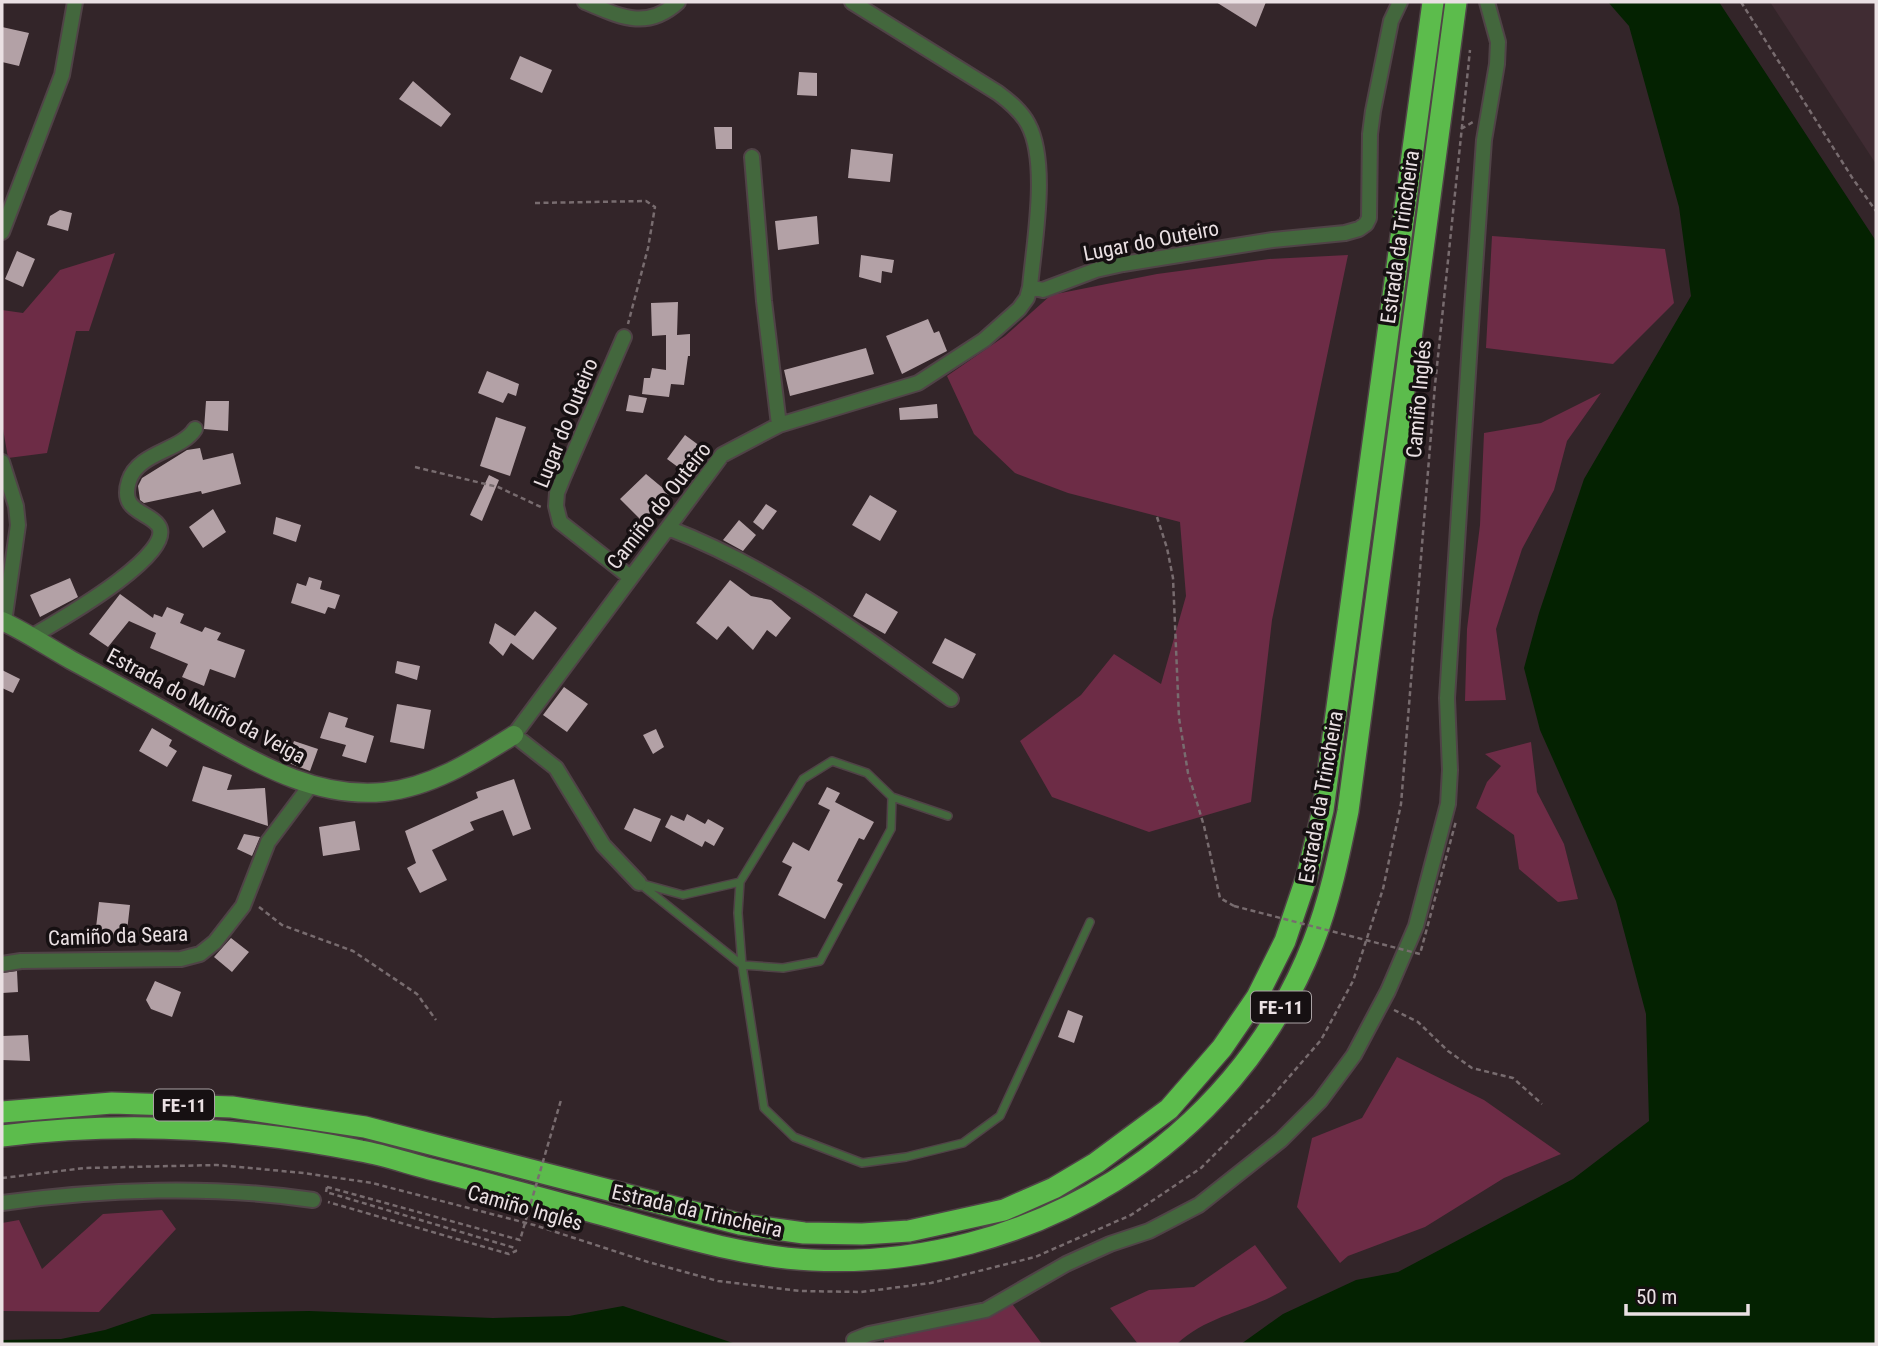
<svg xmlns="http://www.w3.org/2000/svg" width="1878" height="1346" font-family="'Roboto Condensed',sans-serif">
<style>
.built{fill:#402c33}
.green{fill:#6d2c46}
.water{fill:#042201}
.building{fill:#b3a1a6}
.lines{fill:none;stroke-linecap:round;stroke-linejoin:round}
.lane-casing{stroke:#504347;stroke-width:10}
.street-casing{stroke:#504347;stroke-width:18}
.secondary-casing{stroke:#504347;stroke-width:21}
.highway-casing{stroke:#504347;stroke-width:24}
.path{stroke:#786c6f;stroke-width:2.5;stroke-dasharray:5 3.5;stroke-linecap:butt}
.lane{stroke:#43673d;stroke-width:7}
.street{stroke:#43673d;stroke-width:14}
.secondary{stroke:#4e8a44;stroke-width:18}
.highway{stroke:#5cbc4c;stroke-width:21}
.path-bridge{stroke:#786c6f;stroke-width:2.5;stroke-dasharray:5 3.5;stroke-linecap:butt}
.labels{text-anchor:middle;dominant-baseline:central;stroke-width:7;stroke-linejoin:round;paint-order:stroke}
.shield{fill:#161012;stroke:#aaa2a4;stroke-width:2}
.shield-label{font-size:19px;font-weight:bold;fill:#eae0e3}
.street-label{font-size:21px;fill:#eae0e3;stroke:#161012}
</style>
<rect width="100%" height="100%" fill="#332529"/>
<path class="built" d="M1770,2H1876V164Z"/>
<path class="green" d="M1492,236L1665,249L1674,303L1613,364L1486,348Z
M115,253L89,331H76L47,453L8,458L2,423V310L23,313L60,270Z
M1348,255L1272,620L1251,802L1149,832L1052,797L1020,741L1081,695L1114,654L1161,684L1186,596L1180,522L1068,493L1015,473L974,434L947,376L1005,336L1051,295L1157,274L1269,259Z
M1601,393L1567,441L1554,490L1522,549L1496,629L1506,700L1465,701L1467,629L1480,525L1484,433L1541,423Z
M1531,742L1537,792L1564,844L1578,899L1558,902L1519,869L1514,835L1476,808L1487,782L1501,766L1485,754Z
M1397,1057L1484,1100L1561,1154L1504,1178L1425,1227L1348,1256L1340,1263L1297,1207L1312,1138L1362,1118Z
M162,1210L176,1229L99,1312L2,1311V1223L19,1220L42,1269L103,1214Z
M1255,1245L1287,1288C1252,1311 1207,1315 1177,1344H1138L1110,1308L1149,1290L1194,1287Z
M1010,1301L1042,1344H884V1340L981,1318Z"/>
<path class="water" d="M1608,2H1719L1876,241V1344H1241L1283,1314L1356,1280L1398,1272L1573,1179L1649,1121L1646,1014L1616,901L1540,730L1524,668L1539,613L1584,479L1691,296L1679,207L1629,26Z
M623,1306L736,1344H2V1340L61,1339L105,1330L152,1314L309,1311L493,1318L569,1316Z"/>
<path class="building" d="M1216,2H1266L1256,27Z
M2,27L29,33L19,66L2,62Z
M520,56L552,70L542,93L510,79Z
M799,72L817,73V96L797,95Z
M413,81L451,114L441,127L399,99Z
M714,127H732V149H716Z
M851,149L893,154L890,182L848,178Z
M60,210L72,213L68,231L47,225L50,216Z
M817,216L819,244L778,250L775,221Z
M17,251L35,259L23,287L5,279Z
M861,255L894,260L892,273L882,271L881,283L859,277Z
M678,302L677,335L690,334V356H688L684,385L671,384L669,397L642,394L644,378H650L652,368L666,370V335L652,336L651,303Z
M928,319L934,333L939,331L947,351L902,374L886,336Z
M866,348L874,374L790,396L784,370Z
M487,371L519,384L516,396L508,393L503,403L478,393Z
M629,395L647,398L643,413L626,411Z
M206,401H229L228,431L204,429Z
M937,404L938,418L900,420L899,408Z
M496,417L526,427L510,476L480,466Z
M685,435L704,449L686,473L667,459Z
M200,448L203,460L233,453L241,484L202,494L201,491L144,503L140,500L138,486L142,478L187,450Z
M646,474L670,494L642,521L620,499Z
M489,475L499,480L482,521L470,515Z
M870,495L897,511L880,541L852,525Z
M766,504L777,511L763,530L753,522Z
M213,509L226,532L203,548L189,527Z
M276,517L301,525L296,542L273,534Z
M739,520L756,535L743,551L723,540Z
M309,577L322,581L320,589L340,595L335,609L328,607L325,614L291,603L297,583L306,586Z
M70,578L78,597L40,617L30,595Z
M730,580L751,596L771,600L791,618L776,637L767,630L753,650L728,626L717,640L696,623Z
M866,593L898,612L885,634L853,616Z
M120,594L153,618L154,614L162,617L167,607L184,614L180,623L202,632L205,627L221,633L217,640L245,650L235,678L210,669L204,686L182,677L188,664L150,648L156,633L129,621L108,647L89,634Z
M535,611L557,628L533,660L511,643L503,656L489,643L495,623L515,636Z
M945,638L976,654L963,679L932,663Z
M397,661L420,666L417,680L395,673Z
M2,670L20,679L13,693L2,688Z
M564,687L588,704L567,732L543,715Z
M397,704L431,710L424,749L390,742Z
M329,712L348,718L345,727L374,736L366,763L342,756L346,745L320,738Z
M152,728L172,740L169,746L177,751L167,767L139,751Z
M656,729L664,747L653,754L643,735Z
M294,741L318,749L310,771L286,762Z
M203,766L232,775L227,790L265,788L268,826L192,801Z
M514,779L531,829L513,836L503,810L470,822L474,830L432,850L447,880L420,893L407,868L416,863L405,831L478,798L476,792Z
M827,787L840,793L835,802L874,822L864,840L859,838L837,881L843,884L825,919L778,895L792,867L782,862L793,842L809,851L830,810L818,804Z
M634,808L661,819L651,842L624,829Z
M687,814L705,824L708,819L724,828L714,846L705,841L702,847L665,827L671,815L684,821Z
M355,821L360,850L323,856L319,827Z
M244,834L260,837L252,856L237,849Z
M99,902L130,905L126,940L95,936Z
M231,938L249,952L232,972L214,957Z
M17,971L18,992L2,993V973Z
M155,981L181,992L172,1017L151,1009L146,1000Z
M1068,1010L1083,1016L1074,1043L1058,1037Z
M28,1035L30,1061L2,1060V1036Z"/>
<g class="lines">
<defs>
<path id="lane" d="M740,882L738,913L742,965L783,968L820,961L891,829L892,797
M639,883L742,965L764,1108L794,1137L862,1163L906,1157L963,1143L1000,1116L1090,922
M643,884L683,895L740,882L803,779L832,761L867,773L892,797L948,816"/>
<path id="street" d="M585,2C619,16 646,31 678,2
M752,157L764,301L779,425
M2,232L62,75L75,2
M1030,287L1043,290L1096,270L1123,264L1273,240L1345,233L1359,229L1366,224L1369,218L1370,134L1373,111L1391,21L1400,2
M624,337L563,478L557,493L556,506L560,522L630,577
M2,462L16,506L18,525L4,622
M668,528C771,567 862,635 951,699
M31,637C51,625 179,554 158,525C148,511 119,512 129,481C138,452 181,451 195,429
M639,883L603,845L556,768L514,735L722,455L779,425L918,383L984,340L1019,309L1027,298L1030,287C1034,243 1049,163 1028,124C1021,111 1010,102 998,93L852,2
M2,964L21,961L181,959L200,954L215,942L243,906L268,842L310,786
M2,1203C101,1189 213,1185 313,1200
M854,1340L869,1334L986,1310L1066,1264L1110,1244L1149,1231L1199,1205L1281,1140L1320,1101L1354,1055L1388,991L1416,926L1448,804L1450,770L1447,698L1472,311L1484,140L1497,64L1498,42L1487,2"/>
<path id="secondary" d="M2,621C26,632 48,647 71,660C112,682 152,704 192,727C252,760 312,799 384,792C432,787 474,760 514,735"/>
<path id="highway" d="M2,1112L112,1103L232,1107L365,1127L740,1224L804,1233L862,1234L909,1231L1004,1210L1054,1188L1096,1163L1169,1109L1222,1048L1257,997L1285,941L1307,876L1323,810L1433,2
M2,1136C122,1121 242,1127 361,1151C384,1155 407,1163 430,1169C477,1181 523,1193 570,1206C648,1226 731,1256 812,1260C1028,1270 1233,1146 1313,943C1330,900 1339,855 1348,811L1456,2"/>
</defs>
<use href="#lane" class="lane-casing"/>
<use href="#street" class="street-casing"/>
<use href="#secondary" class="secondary-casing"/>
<use href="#highway" class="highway-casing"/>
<path class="path" d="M1741,2L1853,179L1876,211
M1461,129L1473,122
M535,203L646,201L655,207L648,248L628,324
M415,467L498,487L541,507
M1157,517L1167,548L1173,578L1179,718L1188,773L1204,826L1220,898L1234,906
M259,907L282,925L353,951L417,994L436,1020
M1394,1010L1418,1022L1448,1051L1472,1068L1513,1078L1542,1104
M2,1178L85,1168L217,1165L304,1173L372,1183L534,1225L648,1262L718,1281L800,1291L861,1292L931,1283L1035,1257L1131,1215L1201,1168L1270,1099L1321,1040L1353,981L1383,889L1401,804L1435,385L1470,50
M327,1187L326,1192L515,1248L516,1251L509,1254L328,1202"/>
<use href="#lane" class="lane"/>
<use href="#street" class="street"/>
<use href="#secondary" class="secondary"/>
<use href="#highway" class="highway"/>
<path class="path-bridge" d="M1234,906L1420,954L1456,821
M327,1187L520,1240L561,1100"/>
</g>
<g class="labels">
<g class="shield">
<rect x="1251" y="991.5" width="60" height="31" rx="5"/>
<rect x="154" y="1089.5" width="60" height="31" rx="5"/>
</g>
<g class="shield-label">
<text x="1281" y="1007">FE-11</text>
<text x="184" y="1105">FE-11</text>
</g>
<g class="street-label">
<text transform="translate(1400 237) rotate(-82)">Estrada da Trincheira</text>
<text transform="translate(1151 241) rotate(-11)">Lugar do Outeiro</text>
<text transform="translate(1419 399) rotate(-85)">Camiño Inglés</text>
<text transform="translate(566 423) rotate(-68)">Lugar do Outeiro</text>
<text transform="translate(659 506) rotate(-52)">Camiño do Outeiro</text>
<text transform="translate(206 706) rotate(28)">Estrada do Muíño da Veiga</text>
<text transform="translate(1321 797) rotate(-80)">Estrada da Trincheira</text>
<text transform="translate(118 936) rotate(-2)">Camiño da Seara</text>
<text transform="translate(525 1208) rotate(16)">Camiño Inglés</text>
<text transform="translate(697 1211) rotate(13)">Estrada da Trincheira</text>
</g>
</g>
<rect width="1878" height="1346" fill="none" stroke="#eae0e3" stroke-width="7"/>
<path d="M1626 1304v10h122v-10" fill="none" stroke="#eae0e3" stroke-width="3.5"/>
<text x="1636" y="1304" font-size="21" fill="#eae0e3" stroke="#161012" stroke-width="5" paint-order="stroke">50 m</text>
</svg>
